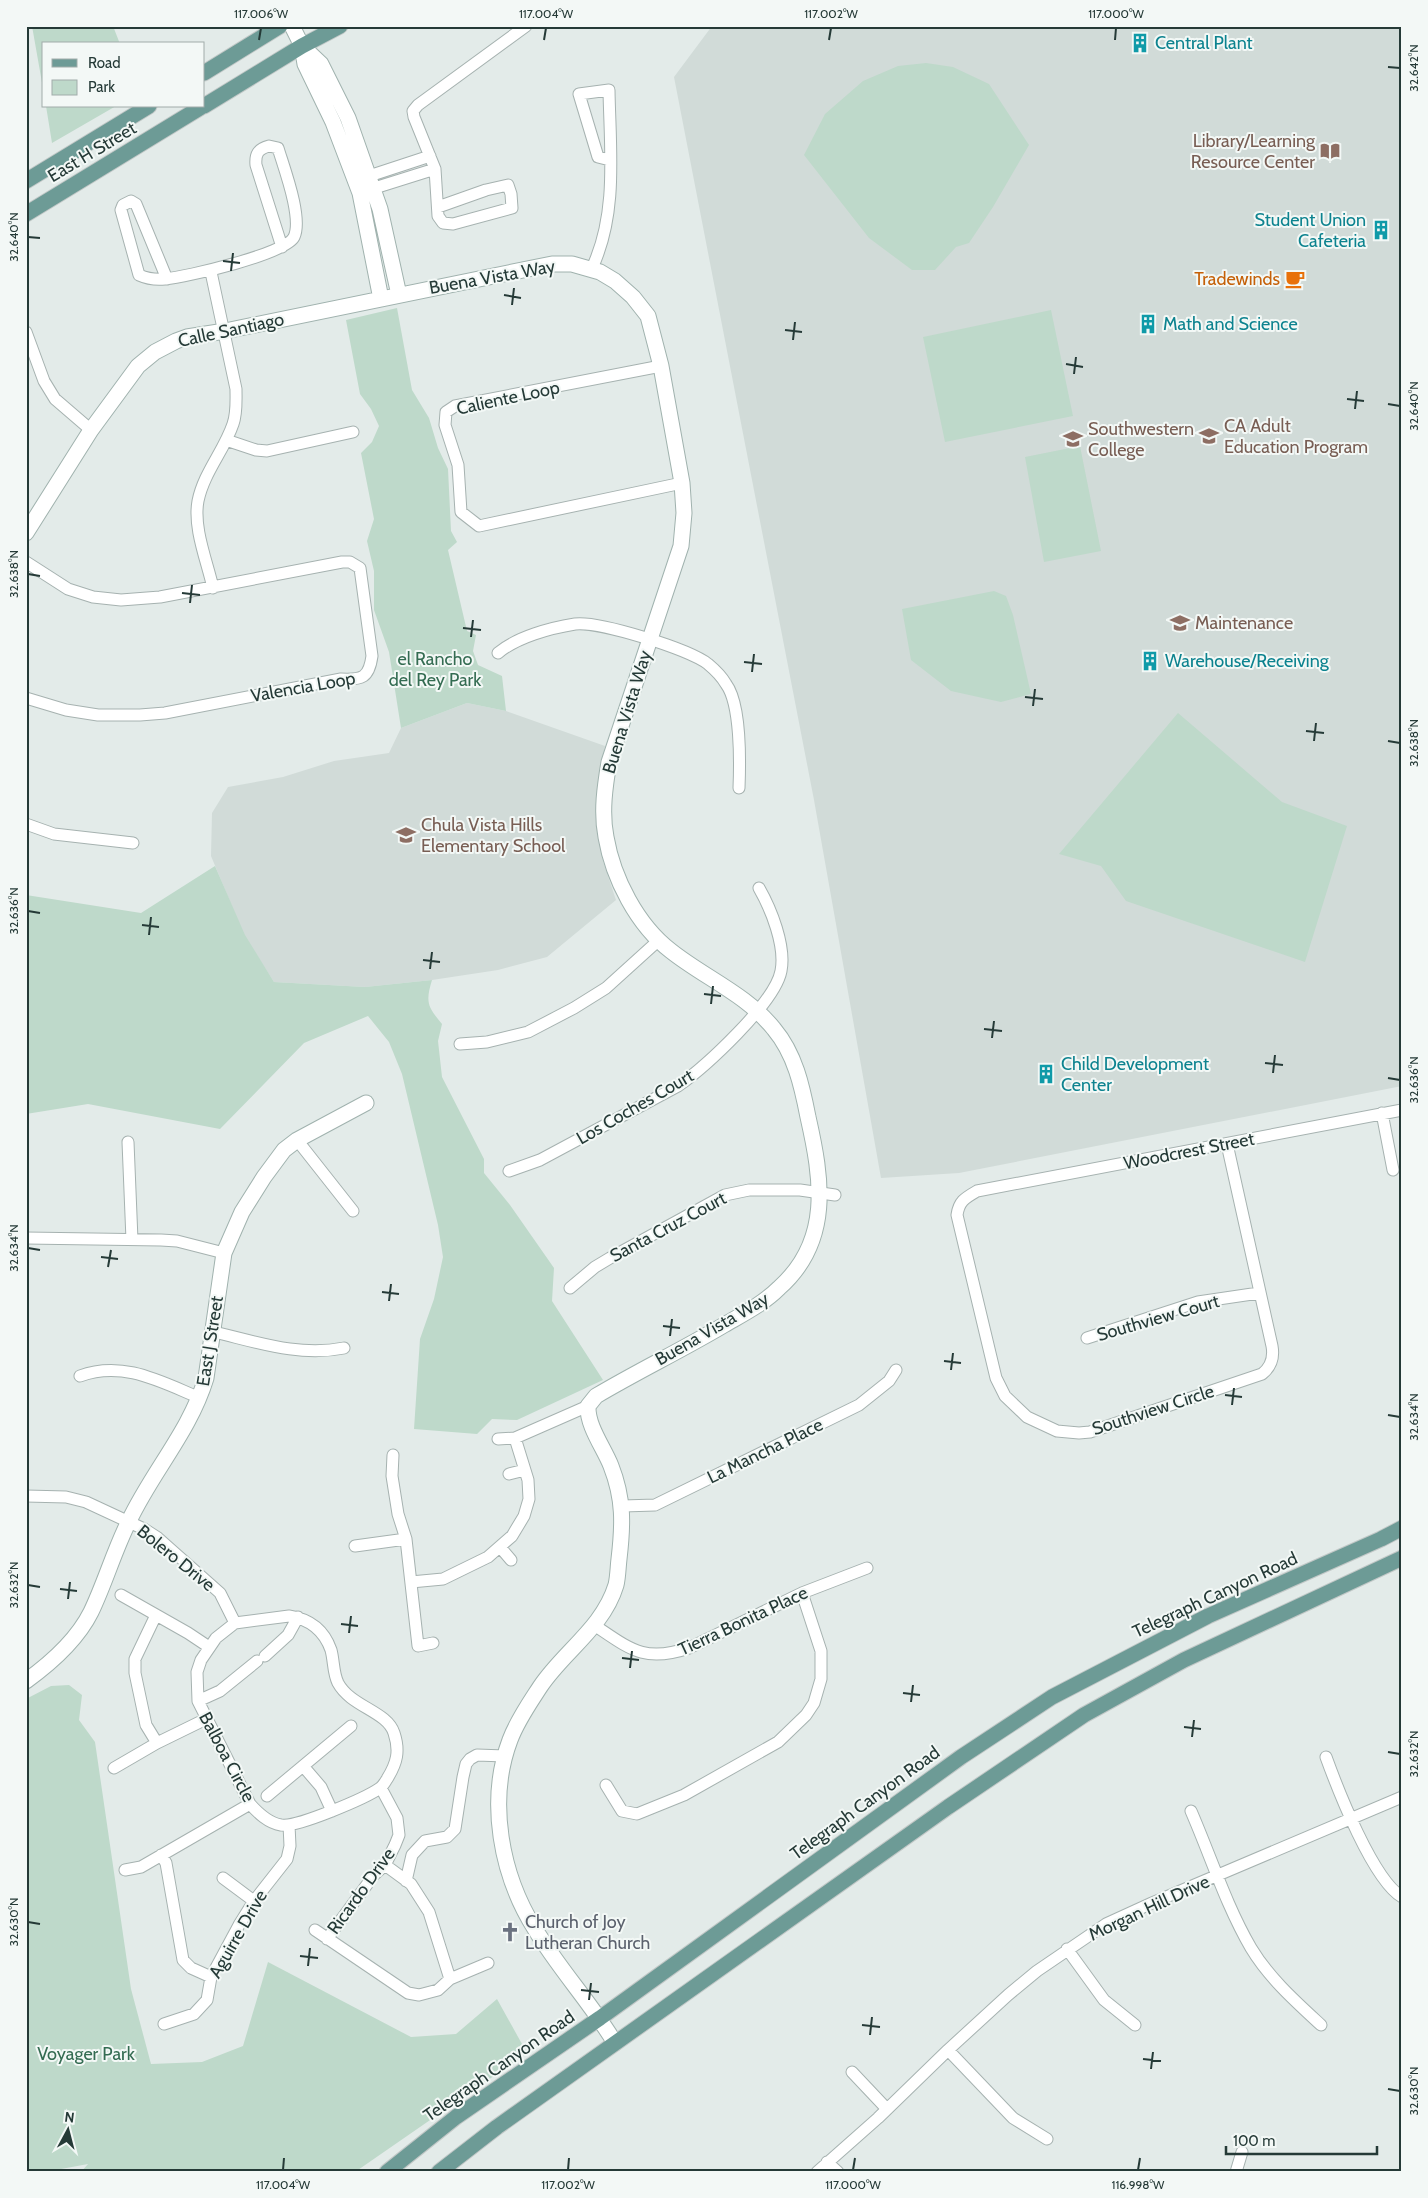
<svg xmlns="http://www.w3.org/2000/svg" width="1428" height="2198" font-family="Cabin,sans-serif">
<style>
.built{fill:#d1dbd8}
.green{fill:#bed9ca}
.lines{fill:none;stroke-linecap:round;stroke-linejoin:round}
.street-casing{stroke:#a6b2b0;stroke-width:13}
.secondary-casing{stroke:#a0b2ae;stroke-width:17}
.primary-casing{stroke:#c2c8c7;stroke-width:17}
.street{stroke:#fff;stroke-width:11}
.secondary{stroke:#fff;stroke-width:15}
.primary{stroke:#6d9b96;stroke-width:15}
.ticks{fill:none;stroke:#253a37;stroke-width:2}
.labels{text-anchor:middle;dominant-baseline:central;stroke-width:4;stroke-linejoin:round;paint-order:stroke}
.culture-label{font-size:18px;fill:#0d838f;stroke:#f3f8f6;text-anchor:start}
.education-label{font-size:18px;fill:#785e54;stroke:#f3f8f6;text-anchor:start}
.street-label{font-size:18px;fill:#253a37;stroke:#f3f8f6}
.food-label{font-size:18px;fill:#c56008;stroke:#f3f8f6;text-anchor:end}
.park-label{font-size:18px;fill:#346c52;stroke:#f3f8f6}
.worship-label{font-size:18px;fill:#5b616d;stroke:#f3f8f6;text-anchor:start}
.neatline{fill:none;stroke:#253a37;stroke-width:2}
.ticks-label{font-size:12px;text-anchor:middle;fill:#253a37}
</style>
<rect width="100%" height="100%" fill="#e3ebe9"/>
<path class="built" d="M712,26H1402V1086L959,1173L881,1178L814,800L674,77Z
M467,703L506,711L605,746L597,788L603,861L616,900L547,957L498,970L432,980L365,987L274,982L244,935L211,856L212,813L228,787L283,777L334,761L389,753L401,728Z"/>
<path class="green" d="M32,26H113L120,44H44V94Z
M926,63L953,67L989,84L1029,145L993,207L969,243L956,247L935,270H912L869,238L804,155L825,114L863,81L898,66Z
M46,106H116L52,143Z
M397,308L412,390L429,418L438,448L448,469L451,531L457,542L448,550L467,631L476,635L473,651L478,665L502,676L506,711L467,703L401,728L389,652L374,610V571L367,541L374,519L361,453L372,442L379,426L371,409L360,394L346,320Z
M1051,310L1073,416L945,442L923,337Z
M1080,446L1101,551L1044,562L1025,457Z
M994,591L1006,596L1013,615L1031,694L1001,702L951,691L911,660L902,609Z
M1178,713L1282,802L1347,826L1305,962L1126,901L1101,866L1059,854Z
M215,866L245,935L274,982L365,987L432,980C425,1003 428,1007 442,1024L438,1041L442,1077L484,1159V1173L510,1205L554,1268L552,1301L603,1380L517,1420L492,1419L477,1434L414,1429L420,1339L434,1299L443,1257L438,1225L402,1074L389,1042L368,1016L304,1043L220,1129L88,1104L26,1114V895L141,913Z
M69,1685L82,1695L79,1720L95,1742L131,1989L151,2064L202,2062L243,2046L268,1962L411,2037L456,2034L497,1999L527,2053L355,2172H81L88,2164L45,2172H26V1699L51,1686Z"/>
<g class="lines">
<defs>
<path id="street" d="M363,178L430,156
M365,191L435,169
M438,207L486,190L508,185L511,194L512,208L453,224L443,223L438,216L435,169L414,117L413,111L418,105L526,26
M592,268C618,213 610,150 609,90L579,94L598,157L610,160
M211,272L236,389C236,400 237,413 233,424C224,451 204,472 198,501C193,528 207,561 213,588
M167,279L136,204L131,201L123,205L121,210L139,275C148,279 156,280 165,279C186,277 286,254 294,237C303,218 284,168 278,148L269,146C258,149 255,154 256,165L282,247
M26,332L44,381L55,399L91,430
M661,366L455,406L446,412L445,425L458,465L461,512L479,526L682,483
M226,440L256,450L267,451L353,432
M26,562L68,589L93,597L121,600L160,597L342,562H350L360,568L372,656C369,678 362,680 341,679L165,713L140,715H98L66,710L26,698
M498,653C517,637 550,628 575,624C599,621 689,649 708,664C714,669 722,677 726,684C741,704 740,763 739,788
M26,824L54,834L133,843
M460,1044L487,1042L528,1032L574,1008L606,988L659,940
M1382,1113L1393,1170
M297,1140L353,1211
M128,1142L132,1240
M1227,1144L1272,1346C1274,1357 1271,1367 1262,1374L1090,1432L1079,1433L1057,1431L1027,1417L1005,1396L996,1378L957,1215C959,1201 965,1198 977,1191L1402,1110
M509,1171L540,1160L678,1086C705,1067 775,1003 781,971C786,946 771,909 759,888
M26,1238L161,1240L177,1241L224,1253
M570,1288L595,1267L610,1258L725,1195L749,1190H800L835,1195
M214,1332C257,1342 299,1357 344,1348
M1087,1338L1198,1302L1259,1293
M80,1376C123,1360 161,1382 200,1398
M498,1439L515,1438L588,1406
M393,1455L392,1476L398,1514L406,1539L418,1646L433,1643
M509,1474L525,1470
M26,1496L66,1497L86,1502L144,1529L158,1538L220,1593L235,1623
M623,1506L655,1505L859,1405L889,1381L896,1370
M355,1546L406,1539
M500,1547L511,1560
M411,1582L443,1579L488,1557L512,1536L524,1516L529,1499L528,1480L515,1438
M121,1595L188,1633L209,1647
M156,1615L135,1659V1673L146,1725L157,1743
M289,1616C309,1619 324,1630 331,1650C334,1661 333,1673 338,1683C351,1707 387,1711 394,1733C400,1751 397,1763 387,1779C385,1782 383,1786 380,1788C366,1798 296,1828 281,1825C268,1823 258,1813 250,1804L198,1701L197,1672L201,1660L216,1638L235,1623Z
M594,1625C630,1649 644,1663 689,1648L802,1593L867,1568
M265,1656L288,1635L298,1617
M198,1701L220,1691L257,1661
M1326,1757C1338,1790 1373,1880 1402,1897
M303,1766L321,1787L332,1811
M114,1768L157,1743L206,1719
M606,1785L622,1811L637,1814L684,1795L778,1742L806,1715L814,1703L821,1679V1651L802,1593
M267,1796L351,1726
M1191,1811C1211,1857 1226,1905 1251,1948C1269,1978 1296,2002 1321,2025
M161,1855L166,1863L183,1960L191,1968L211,1977
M385,1865L411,1884L429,1912L450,1979
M125,1870L141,1867L250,1804
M223,1878L254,1901
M406,1881L412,1855L425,1841L447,1837L455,1829L463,1777L466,1764L470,1759L477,1755L505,1756
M315,1930L408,1993L419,1995L438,1990L450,1979L488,1963
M327,1939L374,1875L385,1865L395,1845L399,1835L397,1818L381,1788
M1067,1949L1104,2000L1135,2025
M164,2024L194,2014L207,2000L211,1977L239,1925L254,1901L287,1859L290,1846L289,1825
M948,2050L1013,2118L1047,2139
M852,2072L886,2108
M827,2162L838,2172
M817,2172L878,2118L948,2050L1008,1995L1037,1971L1106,1924L1152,1903L1402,1797
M1236,2172L1242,2152"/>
<path id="secondary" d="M292,26L302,46L305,64L333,122L360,193L381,299
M302,46L321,64L348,118L380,209L399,295
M26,533L91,430L138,366L155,352L176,341L187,337L225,331L552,264H572L600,272L615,281L633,297L648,316L661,366L682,483L684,513L681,546L609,762C605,786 601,812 606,837C613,878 637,925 671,951C705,978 746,994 774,1029C795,1054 802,1086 808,1117C822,1179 832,1241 779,1288C763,1304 743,1314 724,1325C682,1350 638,1371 596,1396L588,1406C587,1426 604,1448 611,1466C624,1499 623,1525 619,1559C618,1567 618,1577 616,1585C603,1628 563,1652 540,1687C529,1704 517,1721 510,1740C487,1801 501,1875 535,1929C559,1969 591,2003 615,2043
M26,1681C51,1663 77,1640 91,1612C105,1583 114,1551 129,1521C152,1472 190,1431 206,1378L224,1253L242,1212L264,1177L284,1150L297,1140L366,1103"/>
<path id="primary" d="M204,73L280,26
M204,106L302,46L340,26
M26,181L149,106
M26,214L203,106
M387,2172L456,2117L600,2018L961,1757L1052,1697L1208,1616L1381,1539L1402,1528
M439,2172L497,2127L948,1807L1084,1715L1184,1660L1402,1558"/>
</defs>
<use href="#street" class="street-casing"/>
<use href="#secondary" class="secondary-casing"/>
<use href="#primary" class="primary-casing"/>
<use href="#street" class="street"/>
<use href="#secondary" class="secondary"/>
<use href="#primary" class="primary"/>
</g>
<path class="ticks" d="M259,40L261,28M544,40L546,28M829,40L831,28M1115,40L1116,28M1388,67L1400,68M28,237L40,238M223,261L240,263M231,271L233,253M504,295L521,298M512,305L514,288M785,330L802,332M793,340L795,322M1066,364L1083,367M1074,374L1076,357M1347,399L1364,401M1388,404L1400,406M1355,409L1357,391M28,574L40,576M182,593L200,595M190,603L192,585M463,628L481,630M471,637L473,620M744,662L762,664M752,672L754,654M1025,697L1043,699M1033,706L1035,689M1306,731L1324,733M1314,741L1316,723M1388,741L1400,743M28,911L40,913M142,925L159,927M149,935L151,917M423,960L440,962M430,969L432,952M704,994L721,996M711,1004L713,986M984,1029L1002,1031M992,1038L994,1021M1265,1063L1283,1065M1273,1073L1275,1055M1388,1078L1400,1080M28,1248L40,1250M101,1257L118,1259M108,1267L111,1250M382,1292L399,1294M389,1301L391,1284M663,1326L680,1328M670,1336L672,1319M944,1361L961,1363M951,1370L953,1353M1225,1395L1242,1397M1232,1405L1234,1388M1388,1415L1400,1417M28,1585L40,1587M60,1589L77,1591M68,1599L70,1582M341,1624L358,1626M349,1633L351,1616M622,1658L639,1660M630,1668L632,1651M903,1693L920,1695M911,1702L913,1685M1184,1727L1201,1729M1192,1737L1194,1720M1388,1752L1400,1754M28,1922L40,1924M300,1956L318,1958M308,1966L310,1948M581,1990L599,1992M589,2000L591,1983M862,2025L880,2027M870,2035L872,2017M1143,2059L1161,2061M1151,2069L1153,2052M1388,2089L1400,2091M283,2170L284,2158M568,2170L569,2158M853,2170L855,2158M1138,2170L1140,2158"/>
<defs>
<symbol id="building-bare" viewBox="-9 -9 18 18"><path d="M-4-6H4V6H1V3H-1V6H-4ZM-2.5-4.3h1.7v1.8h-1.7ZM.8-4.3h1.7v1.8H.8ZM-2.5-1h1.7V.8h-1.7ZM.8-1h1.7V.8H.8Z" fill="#0f9aa8" stroke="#f3f8f6" stroke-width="2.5" paint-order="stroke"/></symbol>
<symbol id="library-bare" viewBox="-9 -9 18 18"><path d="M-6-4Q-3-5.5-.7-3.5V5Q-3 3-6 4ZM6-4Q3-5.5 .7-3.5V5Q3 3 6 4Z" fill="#8d6e63" stroke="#f3f8f6" stroke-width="2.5" paint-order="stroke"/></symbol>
<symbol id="cafe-bare" viewBox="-9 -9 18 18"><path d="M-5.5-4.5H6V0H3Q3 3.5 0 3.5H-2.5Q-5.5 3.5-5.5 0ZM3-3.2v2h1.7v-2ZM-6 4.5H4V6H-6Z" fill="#e8710a" stroke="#f3f8f6" stroke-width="2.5" paint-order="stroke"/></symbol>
<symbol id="university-bare" viewBox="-9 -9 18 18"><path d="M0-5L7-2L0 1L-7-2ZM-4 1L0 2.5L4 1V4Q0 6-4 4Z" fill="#8d6e63" stroke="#f3f8f6" stroke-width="2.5" paint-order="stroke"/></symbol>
<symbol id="school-bare" viewBox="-9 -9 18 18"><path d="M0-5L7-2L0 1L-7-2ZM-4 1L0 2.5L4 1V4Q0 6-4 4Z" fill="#8d6e63" stroke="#f3f8f6" stroke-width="2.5" paint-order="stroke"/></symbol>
<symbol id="church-bare" viewBox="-9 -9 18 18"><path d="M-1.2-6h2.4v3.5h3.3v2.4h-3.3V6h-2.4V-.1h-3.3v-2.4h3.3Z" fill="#6b7280" stroke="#f3f8f6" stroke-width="2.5" paint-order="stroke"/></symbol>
</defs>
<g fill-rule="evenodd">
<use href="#building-bare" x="1126" y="29" width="28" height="28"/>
<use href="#library-bare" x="1316" y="137" width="28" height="28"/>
<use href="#building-bare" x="1367" y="216" width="28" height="28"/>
<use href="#cafe-bare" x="1281" y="265" width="28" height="28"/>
<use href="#building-bare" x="1134" y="310" width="28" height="28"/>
<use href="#university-bare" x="1195" y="422" width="28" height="28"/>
<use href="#university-bare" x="1059" y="425" width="28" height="28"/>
<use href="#university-bare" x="1166" y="609" width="28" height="28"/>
<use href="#building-bare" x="1136" y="647" width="28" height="28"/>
<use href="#school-bare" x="392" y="821" width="28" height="28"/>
<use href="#building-bare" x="1032" y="1060" width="28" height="28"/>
<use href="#church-bare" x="496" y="1918" width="28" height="28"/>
</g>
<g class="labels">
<g class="culture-label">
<text x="1155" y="43">Central Plant</text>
<text x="1366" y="220" text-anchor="end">Student Union<tspan x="1366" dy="21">Cafeteria</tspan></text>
<text x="1163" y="324">Math and Science</text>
<text x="1165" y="661">Warehouse/Receiving</text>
<text x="1061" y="1064">Child Development<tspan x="1061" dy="21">Center</tspan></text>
</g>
<g class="education-label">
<text x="1315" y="141" text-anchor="end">Library/Learning<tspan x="1315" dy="21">Resource Center</tspan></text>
<text x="1224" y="426">CA Adult<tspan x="1224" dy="21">Education Program</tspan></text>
<text x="1088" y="429">Southwestern<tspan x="1088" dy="21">College</tspan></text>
<text x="1195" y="623">Maintenance</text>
<text x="421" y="825">Chula Vista Hills<tspan x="421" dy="21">Elementary School</tspan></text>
</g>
<g class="street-label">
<text transform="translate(92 152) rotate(-31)">East H Street</text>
<text transform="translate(492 277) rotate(-10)">Buena Vista Way</text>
<text transform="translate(231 330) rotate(-12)">Calle Santiago</text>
<text transform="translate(508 398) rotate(-12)">Caliente Loop</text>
<text transform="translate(303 687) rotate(-10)">Valencia Loop</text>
<text transform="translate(627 712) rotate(-73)">Buena Vista Way</text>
<text transform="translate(635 1107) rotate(-30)">Los Coches Court</text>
<text transform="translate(1189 1151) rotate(-11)">Woodcrest Street</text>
<text transform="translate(668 1227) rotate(-28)">Santa Cruz Court</text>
<text transform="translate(1158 1318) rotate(-16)">Southview Court</text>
<text transform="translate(712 1329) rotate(-30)">Buena Vista Way</text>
<text transform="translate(210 1341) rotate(-81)">East J Street</text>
<text transform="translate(1153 1410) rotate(-18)">Southview Circle</text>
<text transform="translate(765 1451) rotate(-26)">La Mancha Place</text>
<text transform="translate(176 1558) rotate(39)">Bolero Drive</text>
<text transform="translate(1215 1595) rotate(-25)">Telegraph Canyon Road</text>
<text transform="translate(743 1621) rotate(-25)">Tierra Bonita Place</text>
<text transform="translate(227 1757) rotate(62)">Balboa Circle</text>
<text transform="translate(865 1803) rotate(-36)">Telegraph Canyon Road</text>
<text transform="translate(361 1891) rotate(-54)">Ricardo Drive</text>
<text transform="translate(1149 1908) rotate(-25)">Morgan Hill Drive</text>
<text transform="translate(238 1934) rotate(-60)">Aguirre Drive</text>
<text transform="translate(499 2066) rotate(-35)">Telegraph Canyon Road</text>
</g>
<g class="food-label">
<text x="1280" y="279">Tradewinds</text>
</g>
<g class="park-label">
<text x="435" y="659">el Rancho<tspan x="435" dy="21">del Rey Park</tspan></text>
<text x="86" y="2054">Voyager Park</text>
</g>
<g class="worship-label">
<text x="525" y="1922">Church of Joy<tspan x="525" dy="21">Lutheran Church</tspan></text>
</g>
</g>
<rect width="1428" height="2198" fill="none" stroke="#f3f8f6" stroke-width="55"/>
<rect x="42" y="42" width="162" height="65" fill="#f3f8f6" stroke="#a1acaa"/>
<rect x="52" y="59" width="25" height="8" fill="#6d9b96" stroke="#a1acaa"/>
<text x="88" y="68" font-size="15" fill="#253a37">Road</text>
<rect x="52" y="80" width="25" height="15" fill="#bed9ca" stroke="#a1acaa"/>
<text x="88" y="92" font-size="15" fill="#253a37">Park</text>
<g transform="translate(68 2130) rotate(7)" stroke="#f3f8f6" stroke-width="4" paint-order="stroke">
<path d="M0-4L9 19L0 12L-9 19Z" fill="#253a37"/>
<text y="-8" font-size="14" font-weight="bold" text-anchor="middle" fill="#253a37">N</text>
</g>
<path d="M1226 2146v8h151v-8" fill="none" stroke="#253a37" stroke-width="2.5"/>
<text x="1233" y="2146" font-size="15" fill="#253a37" stroke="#f3f8f6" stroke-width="4" paint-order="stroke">100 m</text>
<rect x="28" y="28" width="1372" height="2142" class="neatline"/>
<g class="ticks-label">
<text x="261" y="18">117.006°W</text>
<text x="546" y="18">117.004°W</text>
<text x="831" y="18">117.002°W</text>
<text x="1116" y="18">117.000°W</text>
<text transform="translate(1414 68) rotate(-90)" y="4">32.642°N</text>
<text transform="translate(14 237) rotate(-90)" y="4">32.640°N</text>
<text transform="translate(1414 406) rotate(-90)" y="4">32.640°N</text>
<text transform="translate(14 574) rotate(-90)" y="4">32.638°N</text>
<text transform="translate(1414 743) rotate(-90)" y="4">32.638°N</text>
<text transform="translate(14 911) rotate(-90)" y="4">32.636°N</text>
<text transform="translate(1414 1080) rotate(-90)" y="4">32.636°N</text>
<text transform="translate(14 1248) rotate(-90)" y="4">32.634°N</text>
<text transform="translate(1414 1417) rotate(-90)" y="4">32.634°N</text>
<text transform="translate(14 1585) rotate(-90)" y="4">32.632°N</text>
<text transform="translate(1414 1754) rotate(-90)" y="4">32.632°N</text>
<text transform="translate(14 1922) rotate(-90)" y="4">32.630°N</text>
<text transform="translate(1414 2091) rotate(-90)" y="4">32.630°N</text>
<text x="283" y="2189">117.004°W</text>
<text x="568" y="2189">117.002°W</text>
<text x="853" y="2189">117.000°W</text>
<text x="1138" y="2189">116.998°W</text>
</g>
</svg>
